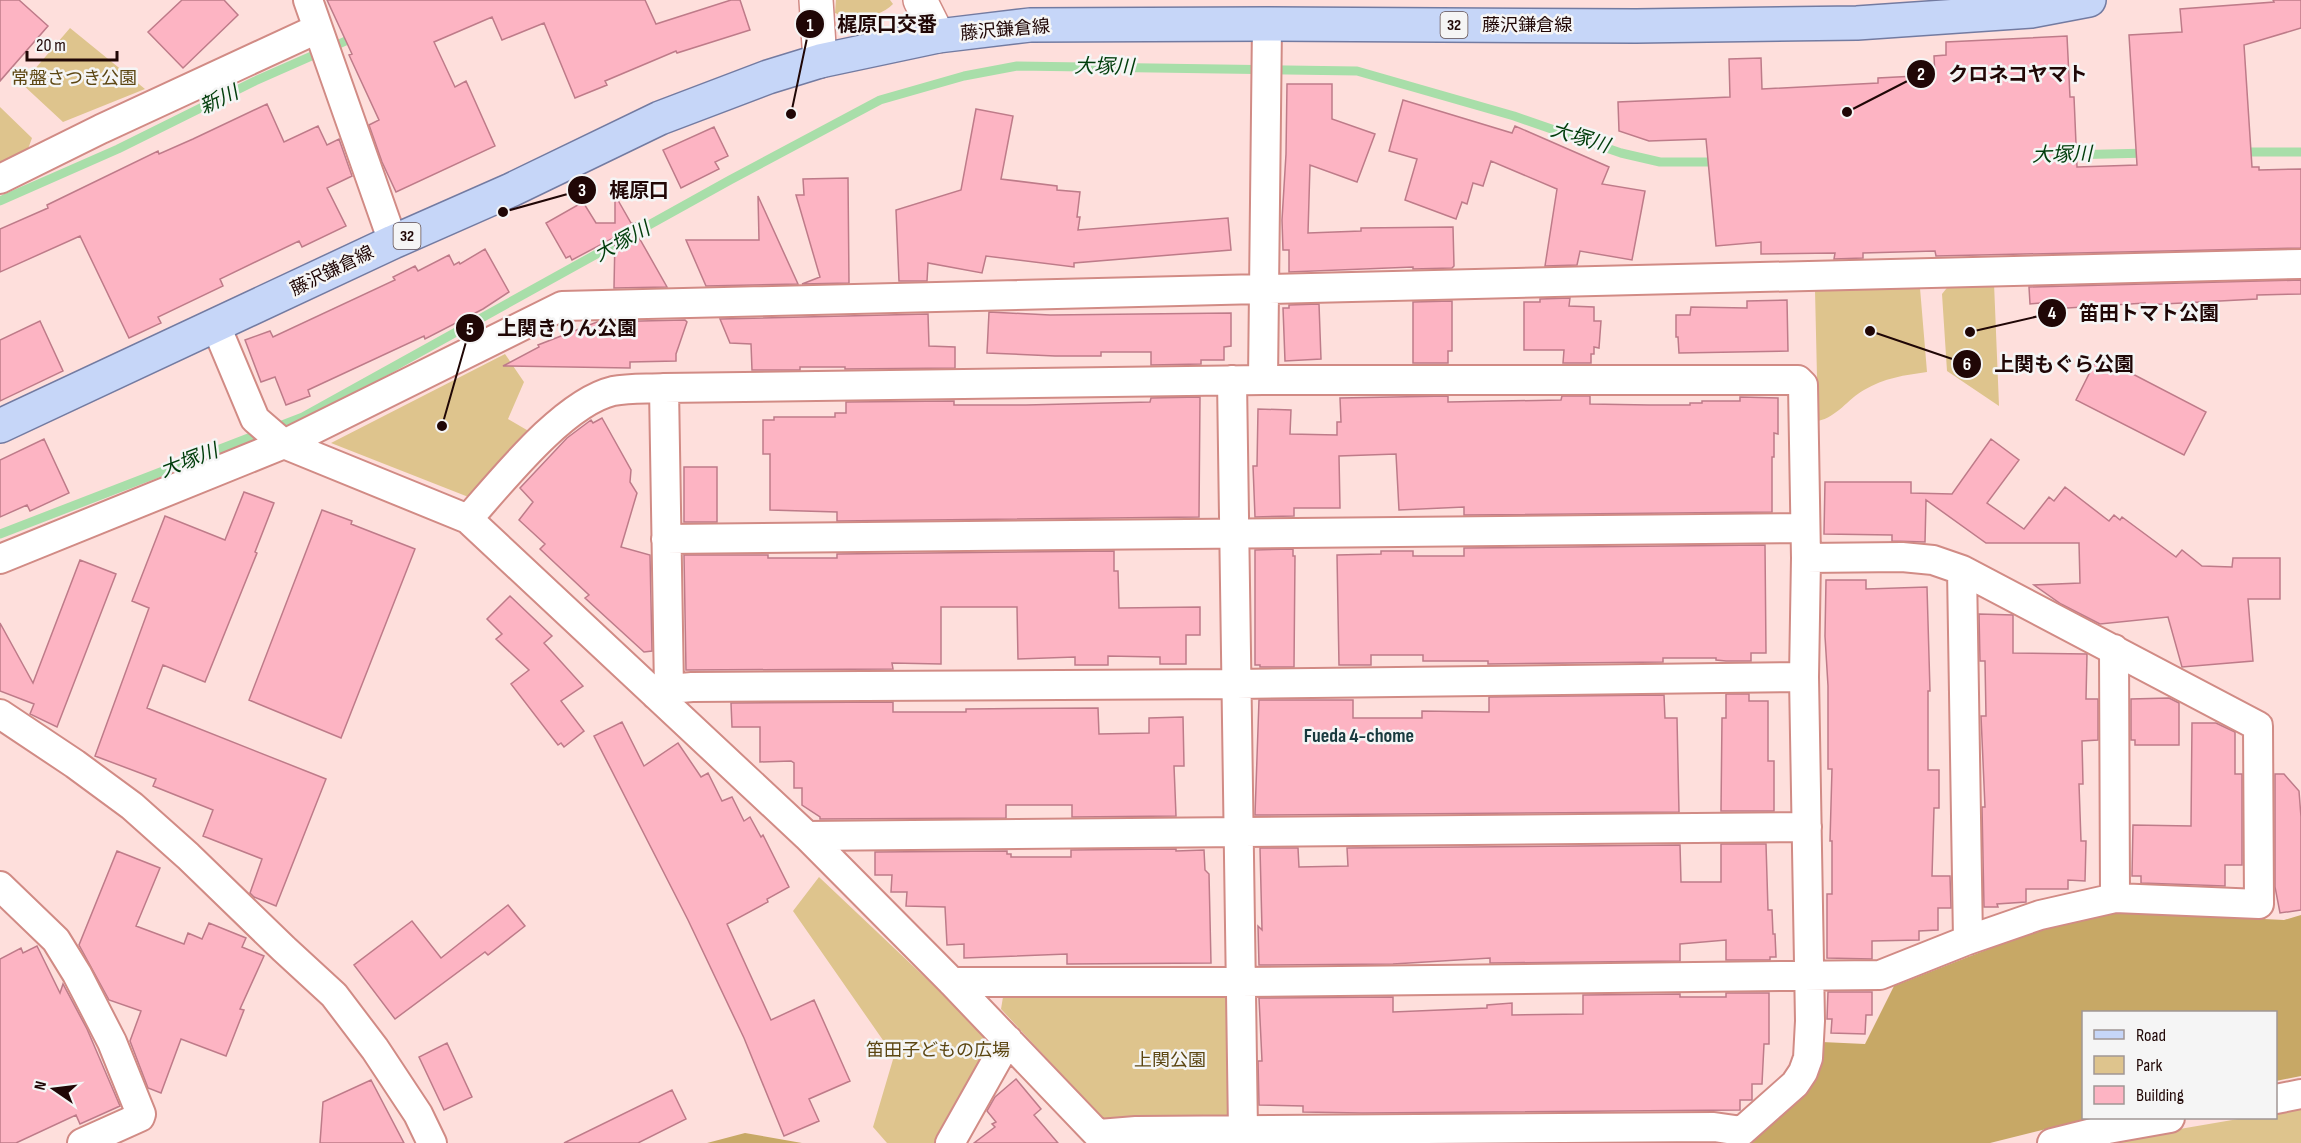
<svg xmlns="http://www.w3.org/2000/svg" width="2301" height="1143" font-family="'Sofia Sans Condensed','Noto Sans JP',sans-serif">
<style>
.green{fill:#dec48d}
.forest{fill:#c7a866}
.lines{fill:none;stroke-linecap:round;stroke-linejoin:round}
.stream{stroke:#a8dea9;stroke-width:9}
.building{fill:#fdb4c3;stroke:#be7b89;stroke-width:1.5}
.minor-casing{stroke:#d18b85;stroke-width:32}
.tertiary-casing{stroke:#d18b85;stroke-width:36}
.primary-casing{stroke:#737ba1;stroke-width:36}
.minor{stroke:#fff;stroke-width:28}
.tertiary{stroke:#fff;stroke-width:33}
.primary{stroke:#c6d6f8;stroke-width:33}
.labels{text-anchor:middle;dominant-baseline:central;stroke-width:5;stroke-linejoin:round;paint-order:stroke}
.shield{fill:#f5f5f5;stroke:#604e4e;stroke-width:1.5}
.shield-label{font-size:16px;font-weight:bold;fill:#200706}
.street-label{font-size:18px;fill:#200706;stroke:#f5f5f5}
.park-label{font-size:18px;fill:#5c4612;stroke:#f5f5f5}
.water-label{font-size:20px;font-style:italic;fill:#003d0b;stroke:#f5f5f5}
.neighbourhood-label{font-size:20px;font-weight:bold;fill:#183a3e;stroke:#f5f5f5}
.leader{fill:none;stroke:#200706;stroke-width:2}
.callout-dot{fill:#200706;stroke:#f5f5f5;stroke-width:2}
.mark-label{font-size:18px;text-anchor:middle;font-weight:bold;fill:#fff}
.callout-label{font-size:20px;text-anchor:middle;font-weight:bold;fill:#200706;stroke:#f5f5f5;stroke-width:5;stroke-linejoin:round;paint-order:stroke}
</style>
<rect width="100%" height="100%" fill="#fedfdc"/>
<path class="green" d="M836,0H890L893,4C879,18 853,22 835,13Z
M70,28L145,89L63,122L22,84Z
M0,107L32,138L28,149L0,162Z
M1994,283L1999,406L1947,371L1942,294L1950,284Z
M1920,288L1927,372C1905,375 1884,378 1864,390C1848,399 1837,417 1818,421L1815,290Z
M505,354L524,382L508,419L532,433L471,498L331,443Z
M819,877L988,1037L990,1051L936,1143H887L873,1127L894,1056L793,911Z
M1224,995L1234,1003L1235,1114L1226,1123L1104,1120L1001,1009L1003,997Z
M2301,1108V1143H2098L2244,1118H2276V1112Z"/>
<path class="forest" d="M2120,912L2284,920L2301,915V1076L2276,1081V1012H2084V1118H2091L1990,1143H1751L1798,1098L1822,1042L1865,1044L1894,986L2040,929Z
M745,1133L802,1143H707Z"/>
<g class="lines">
<path class="stream" d="M2240,152H2301
M2066,155L2149,153
M0,201L118,149L255,81L357,36
M0,534L303,417L730,180L880,100L964,76L1017,66L1357,71L1514,116L1621,153L1660,162H1720"/>
</g>
<path class="building" d="M0,0H19L48,26L0,81Z
M182,0H224L238,15L183,68L148,32Z
M327,0H645L656,24L731,0H740L750,30L677,53L676,51L605,81L607,85L575,98L544,23L502,40L492,17L434,42L455,87L466,81L495,146L396,192L382,162L369,125L379,120L349,55L352,54Z
M2273,0H2301V28L2244,45L2252,167H2259V170L2301,169V248L1936,256L1935,251L1863,253V258L1834,259L1835,253L1761,254V242L1716,246L1706,139L1649,141L1619,131L1618,102L1730,97L1729,59L1761,58L1762,89L1878,83V78L1935,75L1934,56L1946,55V42L2067,36L2070,97H2074L2077,167L2137,165L2129,35L2182,32L2180,9L2274,2Z
M1287,84H1332V119L1375,134L1357,182L1310,165L1308,233L1361,231V228L1453,227L1454,266L1452,268L1413,269V267L1289,272V250H1283L1282,220L1286,154Z
M1403,100L1512,133L1515,126L1609,167L1602,184L1645,191L1632,260L1580,251L1577,265L1545,266L1557,189L1491,161L1483,186L1473,183L1467,204L1462,202L1456,219L1405,200L1417,159L1389,151Z
M267,104L284,142L318,126L327,145L339,139L352,176L327,188L346,226L302,247L299,241L220,279L223,286L158,317L161,323L129,338L80,236L0,272V229L48,208L47,205L158,151L159,154L193,139Z
M976,109L1013,116L1001,179L1057,186V190L1080,192L1077,217H1080L1078,230L1228,218L1231,250L1074,263V267L986,256L982,273L928,263L927,281H899L896,210L961,190Z
M714,127L728,156L715,162L719,169L681,188L663,150Z
M848,178L849,283L802,284L820,277L796,195H804L803,179Z
M615,195L631,223H640L633,227L667,287L614,288L615,237L572,260L570,256L566,258L546,223L583,202L596,223H615Z
M758,196L798,284L706,286L686,240H759Z
M485,249L509,292L483,309L425,339L424,336L308,390L310,396L286,405L275,377L261,382L245,340L270,331L273,337L395,280L393,277L415,266L418,271L449,255L454,265L459,262L460,264Z
M2301,280V294L2257,295V299L2145,305V303L2052,309L2051,302L2030,304L2029,287Z
M1570,298L1569,306L1594,307V321H1601L1599,348L1594,347V354H1591V363H1563L1564,350H1524V302H1540V299Z
M1787,300L1788,351L1679,353L1678,337H1676V315H1690L1691,307L1747,308V301Z
M1452,301V351H1448V363H1413V302Z
M1319,304L1321,359L1285,361L1283,308H1289V305Z
M989,312L1050,315L1231,313V346L1224,347V360H1201V364L1151,365V352H1101V356H1055L987,353Z
M928,314L929,346L955,347V368L845,369V367H800V370H752L751,344L730,343L720,319Z
M685,320L687,322L676,354V361L630,362V368L503,366L539,347L538,345L597,322Z
M40,321L63,371L0,401V340Z
M2098,356L2206,412L2184,455L2076,400Z
M1448,396V402L1561,400L1562,396H1590V404L1649,405H1690V403H1702V401H1740V397L1778,398V434L1774,433V457H1772V512L1464,515V507L1399,510L1396,454L1339,456L1340,508H1294V516L1255,517L1253,466H1257L1258,409L1291,410L1290,434L1337,435V422H1341L1340,398Z
M1200,397L1199,517L837,521V512L770,510V454H763V420H774V417H835V413H846V402L954,401V405H1026L1150,402L1151,398Z
M602,418L631,470L630,482L637,493L621,547L650,555L652,651L644,652L585,598L589,595L540,549L545,544L519,520L533,502L520,488L567,438L591,420L593,423Z
M44,439L69,493L30,511L27,505L0,517V460Z
M1991,439L2019,460L1987,503L2024,529L2049,497L2054,501L2065,487L2109,521L2114,515L2120,520L2122,517L2176,557L2182,550L2202,566L2232,567L2233,558H2280V599H2248L2253,661L2182,667L2168,617L2100,624L2061,604L2034,585L2080,583L2079,543H1986L1926,500L1925,542L1892,541V535L1824,534L1825,482H1911V493L1952,494Z
M684,467H717V522H684Z
M244,492L274,503L255,552L257,553L205,682L163,665L147,708L326,779L276,906L254,897L250,893L262,859L203,836L213,810L153,786L156,779L95,756L149,608L132,601L165,516L225,540Z
M322,510L352,521L351,524L415,549L341,738L249,700Z
M1765,545L1766,653H1751V661H1726L1716,660V658H1663V662L1488,664V661H1423V655H1371V665H1339L1337,555L1381,554V551H1413V556H1464V548Z
M1293,549V556H1295L1294,667H1260V665H1255V550Z
M1114,551V571H1118L1119,608L1200,607V635H1186V664H1160V657L1108,656V665H1075V657L1018,659L1017,607H941V664L892,663L893,669L686,670L684,555H768V558H837V554Z
M80,560L116,574L57,727L30,714L34,704L0,691V623L33,683Z
M1826,580H1866V589L1927,587L1930,691H1928V770H1939V808H1934L1932,876H1950L1951,908H1938V930L1919,931V940L1872,941V959L1827,958V894H1832V841H1830L1832,769H1828V686L1825,636Z
M510,596L552,636L544,643L583,686L561,701L584,731L564,747L561,743L558,745L511,684L529,670L496,639L502,634L487,619Z
M1979,614L2013,615V653L2087,654L2086,699H2098V740L2082,741L2083,784H2079L2081,841H2086L2085,881L2068,880V889H2026V902L1997,904L1998,907H1984L1982,807H1985L1981,716H1986L1985,661H1980Z
M1726,694H1749V701H1768V761H1774V811H1721L1722,718H1726Z
M1664,695L1665,718H1677L1679,812L1255,815L1259,700H1353V718H1422V711L1489,712V697Z
M2169,698L2179,703V745H2135V740H2131V699Z
M893,702V712H966V709L1098,708L1099,734L1149,733V718L1183,717L1184,766H1174L1176,816L1072,817V805H1006V818L820,819V817L802,805V788H794V763L791,761L760,762V727H732L731,703Z
M622,722L644,766L678,743L701,777L708,773L722,801L732,797L744,821L750,817L761,837L763,835L789,887L767,899L768,902L727,924L771,1020L814,1000L850,1081L809,1099L819,1121L784,1136L744,1038L688,920L594,736Z
M2192,723H2216L2235,732V774H2242V865H2225V886L2141,883V876H2132L2133,825L2191,826Z
M2275,774H2284L2299,791L2301,817V910L2280,913L2275,887Z
M1721,844H1766L1768,910H1772L1773,934H1775L1776,957H1770V960H1726V940L1680,944V961L1490,963V958L1393,964L1259,965L1258,926L1262,930L1260,848H1298L1299,867L1348,866L1347,848L1680,845L1681,882H1721Z
M1176,849V851L1204,850L1205,870L1209,874L1211,963L1067,964V954L964,958V944L947,945L945,907L906,906L907,892H891L892,875H875V852L1007,851V854H1011V857H1071V850Z
M117,851L160,868L136,926L184,944L188,933L202,939L209,923L246,938L242,947L264,956L240,1009L244,1010L226,1056L181,1039L161,1093L148,1088L130,1041L141,1011L109,1000L79,945Z
M508,905L525,926L488,955L485,952L395,1019L354,965L412,921L441,958Z
M37,946L60,993L63,984L87,1029L120,1106L80,1124L76,1115L16,1143H0V959L21,948L23,953Z
M1828,992H1872V1015H1866L1865,1034L1831,1033L1832,1019H1827Z
M1726,993H1769V1044H1764L1762,1084H1752V1100H1740V1110L1362,1113L1303,1112V1106L1259,1105L1258,1061H1262L1259,998L1393,997V1012L1487,1008V1005L1512,1003V1015L1583,1014V995L1680,994V997H1726Z
M447,1043L472,1097L444,1110L419,1057Z
M1016,1079L1041,1109L1034,1115L1058,1143H974L995,1127L992,1124L996,1122L987,1111L995,1097Z
M371,1080L404,1143H320L323,1102Z
M672,1090L686,1119L638,1143H564Z"/>
<g class="lines">
<defs>
<path id="minor" d="M308,0L393,242
M0,179L101,129L317,29
M216,326L255,419L284,444L468,519L807,836L952,982L1106,1143
M1232,380L1243,1130
M1263,380L1267,24
M664,388L669,689
M468,519C502,481 563,403 613,391C629,388 648,389 664,388L1263,380H1798L1803,385L1806,558L1804,677L1810,1021L1808,1058L1803,1072L1795,1084L1742,1131L1714,1127L1136,1131L1099,1134
M666,539L1805,528
M0,559L284,444L562,306L2301,264
M1962,570L1968,940
M2114,649L2115,898
M656,695L669,689L692,687L1236,684L1804,677
M0,714L75,764L132,806L188,856L284,949L334,995L375,1049L418,1114L432,1143
M807,836L1807,827
M0,886L56,940L77,974L112,1042L141,1114L140,1117L82,1143
M952,982H1241L1880,975L1968,940L2040,915L2115,898L2259,904L2258,726L1962,570L1933,560L1902,557L1806,558
M2276,1099L2301,1094
M950,1143L1008,1040
M2052,1143L2108,1129L2170,1118"/>
<path id="tertiary" d="M816,0L820,61
M920,0L938,36"/>
<path id="primary" d="M0,426L393,242L511,190L660,118L768,77L820,61L938,36L1030,25L1267,24L1636,26L1857,23L2031,11L2089,0"/>
</defs>
<use href="#minor" class="minor-casing"/>
<use href="#tertiary" class="tertiary-casing"/>
<use href="#primary" class="primary-casing"/>
<use href="#minor" class="minor"/>
<use href="#tertiary" class="tertiary"/>
<use href="#primary" class="primary"/>
</g>
<g class="labels">
<g class="shield">
<rect x="1440.5" y="12" width="27" height="26" rx="4.5"/>
<rect x="393.5" y="223" width="27" height="26" rx="4.5"/>
</g>
<g class="shield-label">
<text x="1454" y="25">32</text>
<text x="407" y="236">32</text>
</g>
<g class="street-label">
<text x="1527" y="25">藤沢鎌倉線</text>
<text transform="translate(1005 30) rotate(-5)">藤沢鎌倉線</text>
<text transform="translate(332 271) rotate(-26)">藤沢鎌倉線</text>
</g>
<g class="park-label">
<text x="74" y="78">常盤さつき公園</text>
<text x="938" y="1050">笛田子どもの広場</text>
<text x="1170" y="1060">上関公園</text>
</g>
<g class="water-label">
<text transform="translate(1104 67) rotate(1)">大塚川</text>
<text transform="translate(219 100) rotate(-25)">新川</text>
<text transform="translate(1580 138) rotate(17)">大塚川</text>
<text transform="translate(2062 155) rotate(-1)">大塚川</text>
<text transform="translate(622 242) rotate(-29)">大塚川</text>
<text transform="translate(189 461) rotate(-21)">大塚川</text>
</g>
<g class="neighbourhood-label">
<text x="1359" y="736">Fueda 4-chome</text>
</g>
</g>
<path class="leader" d="M791 114L810 24M1847 112L1921 74M503 212L582 190M1970 332L2052 313M442 426L470 328M1870 331L1967 364"/>
<g class="callout-dot">
<circle cx="791" cy="114" r="6"/>
<circle cx="1847" cy="112" r="6"/>
<circle cx="503" cy="212" r="6"/>
<circle cx="1970" cy="332" r="6"/>
<circle cx="442" cy="426" r="6"/>
<circle cx="1870" cy="331" r="6"/>
<circle cx="810" cy="24" r="15"/>
<circle cx="1921" cy="74" r="15"/>
<circle cx="582" cy="190" r="15"/>
<circle cx="2052" cy="313" r="15"/>
<circle cx="470" cy="328" r="15"/>
<circle cx="1967" cy="364" r="15"/>
</g>
<g class="mark-label">
<text x="810" y="31">1</text>
<text x="1921" y="80">2</text>
<text x="582" y="196">3</text>
<text x="2052" y="319">4</text>
<text x="470" y="335">5</text>
<text x="1967" y="370">6</text>
</g>
<g class="callout-label">
<text x="887" y="31">梶原口交番</text>
<text x="2018" y="81">クロネコヤマト</text>
<text x="639" y="197">梶原口</text>
<text x="2149" y="320">笛田トマト公園</text>
<text x="567" y="335">上関きりん公園</text>
<text x="2064" y="371">上関もぐら公園</text>
</g>
<rect x="2082" y="1011" width="195" height="108" fill="#f5f5f5" stroke="#a09695" stroke-width="1.5"/>
<rect x="2094" y="1030" width="30" height="9" fill="#c6d6f8" stroke="#a09695" stroke-width="1.5"/>
<text x="2136" y="1041" font-size="18" fill="#200706">Road</text>
<rect x="2094" y="1056" width="30" height="18" fill="#dec48d" stroke="#a09695" stroke-width="1.5"/>
<text x="2136" y="1071" font-size="18" fill="#200706">Park</text>
<rect x="2094" y="1086" width="30" height="18" fill="#fdb4c3" stroke="#a09695" stroke-width="1.5"/>
<text x="2136" y="1101" font-size="18" fill="#200706">Building</text>
<g transform="translate(54 1089) rotate(284)" stroke="#f5f5f5" stroke-width="4.5" paint-order="stroke">
<path d="M0-4.5L10 22L0 15L-10 22Z" fill="#200706"/>
<text y="-9" font-size="16" font-weight="bold" text-anchor="middle" fill="#200706">N</text>
</g>
<path d="M27 51v9h90v-9" fill="none" stroke="#200706" stroke-width="3"/>
<text x="36" y="51" font-size="18" fill="#200706" stroke="#f5f5f5" stroke-width="4.5" paint-order="stroke">20 m</text>
</svg>
